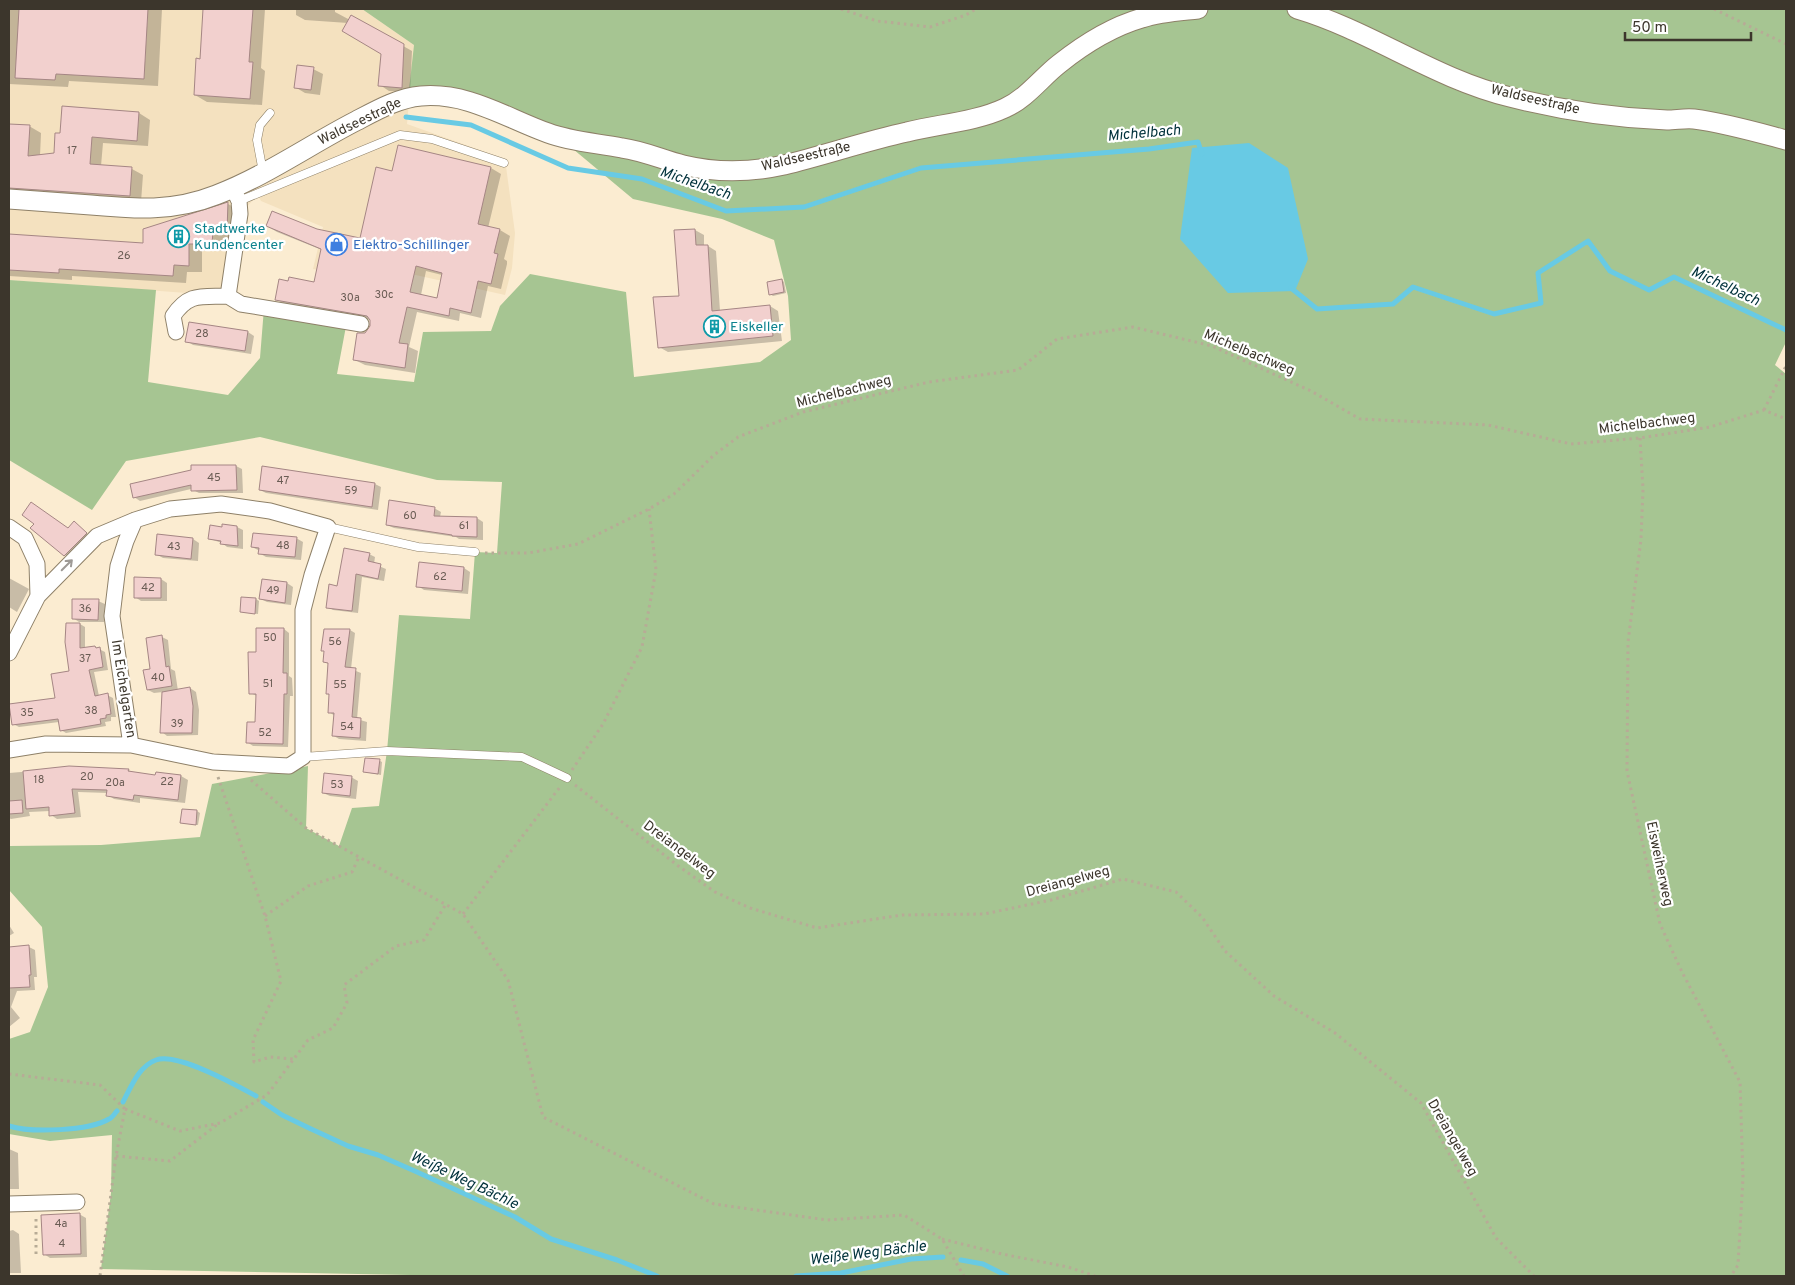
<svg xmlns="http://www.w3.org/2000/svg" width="1795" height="1285" font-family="Overpass,sans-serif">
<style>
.built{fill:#f4e1bf}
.green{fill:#a6c592}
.water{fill:#68cae4}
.shadow{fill:#0003;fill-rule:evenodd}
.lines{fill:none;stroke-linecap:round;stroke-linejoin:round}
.stream{stroke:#68cae4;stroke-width:5}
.building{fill:#f2d0ce;stroke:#a58684;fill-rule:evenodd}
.service-casing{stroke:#8e8068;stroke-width:9}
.minor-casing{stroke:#8e8068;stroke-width:17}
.tertiary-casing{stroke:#8e8068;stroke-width:21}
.path{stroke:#b7ab96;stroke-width:3;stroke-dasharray:2.5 4;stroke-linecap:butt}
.service{stroke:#fff;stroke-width:8}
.minor{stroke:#fff;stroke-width:15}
.tertiary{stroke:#fff;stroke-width:19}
.oneway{stroke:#9e9a96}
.labels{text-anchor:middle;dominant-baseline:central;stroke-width:4.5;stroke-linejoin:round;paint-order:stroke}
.number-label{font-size:11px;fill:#6a5c54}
.street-label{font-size:14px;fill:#3c362c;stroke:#fff}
.culture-label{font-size:14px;fill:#0d838f;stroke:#fff;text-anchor:start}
.shop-label{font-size:14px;fill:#366cbe;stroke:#fff;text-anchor:start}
.water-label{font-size:15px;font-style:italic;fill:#00313b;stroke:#fff}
</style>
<rect width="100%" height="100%" fill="#fbecd1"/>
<path class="built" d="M9,9H362L414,45L407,124L505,159L515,233L512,268L505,295L353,261L332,272L313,269L323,227L261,201L258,195L240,214L228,296L9,280Z"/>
<path class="green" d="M362,9H1786V342L1775,365L1786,374V1276H462L101,1269L111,1193L112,1135L50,1141L9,1134V1039L30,1032L48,987L42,927L9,890V846L101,845L200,837L212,784L308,766L306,828L339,846L352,808L379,806L387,751L399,615L470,619L475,552L497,553L502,482L437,480L260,437L126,461L92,510L9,460V280L156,290L148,382L228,395L260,358L264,308L347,321L337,374L414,382L423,332L491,331L500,306L530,274L626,292L634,377L760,362L791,340L788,296L774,240L722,219L633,199L549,129L485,97L452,90H409L414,45Z"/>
<path class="water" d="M1249,143L1288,168L1308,259L1295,291L1228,293L1180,239L1192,148Z"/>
<path class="shadow" d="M9,9H162L158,86L69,81L68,87L9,84Z
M204,9H265L261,68L265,71L262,105L207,102L195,95L201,60Z
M296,9H335V12L350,20L352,17L412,51L410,92L389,91L380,85L382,53L348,23L305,20L296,15Z
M313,69L323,74L320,95L305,93L295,87Z
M139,113L150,120L148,146L103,143L101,166L132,169L143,175L141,202L9,196V125L29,126L41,133L40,156L55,155Z
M491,168L501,174L488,228L500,230L510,236L504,259L507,261V264L501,289L488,286L481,318L460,313L459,321L417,312L409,347L418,351L415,373L365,365L355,360L365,334L371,326V320L287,305L277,300L315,283L322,250L277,232L267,226L317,230L361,240L393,172ZM426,271L442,275L438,299L421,295Z
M228,204L241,211L240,238H226L225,251H202V272H187L186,283L72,276V280L9,276V236L144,245Z
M695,230L704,235V246H708L716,251L720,311L770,306L778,311L782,341L668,352L659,347L680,297Z
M782,280L784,282L786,293L773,296L770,294Z
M248,332L254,336L251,354L193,345L187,341Z
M236,466L242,469L243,493H199L191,489L140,501L134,497Z
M263,467L375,484L381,487L378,510L266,493L260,490Z
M434,508L441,512L440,517L477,518L483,522V540L459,539L456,537L394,528L387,525Z
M74,523L91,537L71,558L65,555L68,529Z
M223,526L237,527L243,530V549L227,547L222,543L210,539L223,528Z
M158,536L193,539L199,543L198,561L163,558L156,554Z
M296,538L303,542L301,560L266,557L259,553L260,551L252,547Z
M369,554L375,557L374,564L386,569L384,581L362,577L358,613L333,610L328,607L338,587Z
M464,568L470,572L468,594L424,590L418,586Z
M9,578L29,589L17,612L9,607Z
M135,578L161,579L167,583V601H141L135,597Z
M287,583L293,587L291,605L267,602L261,599Z
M256,599L259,601L258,614L241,612Z
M98,601L105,604L104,622H79L73,618Z
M67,624H80L85,627V649L95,647L105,652L108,670L94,672L99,696L107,695L113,698L116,717H111V721L105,722L106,726L66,733L61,730L59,722L19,727L13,724L57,699L71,672Z
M284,629L289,633V676L292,678L293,696H290L288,747L253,746L247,742L256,723L257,696L250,693L257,653Z
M350,630L355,633L351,669L361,673L357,719L367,722L366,741L339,739L334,736L335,716L329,712L330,695L327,694L329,664L325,662Z
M162,637L168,640L171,669L175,671L178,691L190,688L196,692L199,710L198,735L167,736L162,732L163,692L154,693L148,690L151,670Z
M380,761L382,762L381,775L364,772Z
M69,768L128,770L135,773L156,777L157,773L181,776L188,780L185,803L140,798V803L114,799L108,795V793L78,792L81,817L57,819L51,815L50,811L29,812L30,816L11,819L9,818V773Z
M351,777L358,781L356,799L330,796L323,793Z
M197,811L200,813L198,825L182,823Z
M9,925L14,933L9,936Z
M29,947L35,950L37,977H34L35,990L17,991L11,1007L20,1018L9,1027V948Z
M9,1149L18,1153L19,1189H9Z
M79,1214L86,1218L87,1257L50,1258L44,1254Z
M13,1230L19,1234L21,1273H9V1231Z"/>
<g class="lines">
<path class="stream" d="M406,117L471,125L568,168L642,179L726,211L804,207L921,168L1149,149L1198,142L1202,154
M1291,288L1317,309L1393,304L1413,287L1494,314L1541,303L1538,273L1588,241L1610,271L1649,290L1674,277L1786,330
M123,1102C131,1087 139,1066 156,1060C177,1052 236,1085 256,1096
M263,1102L282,1115L309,1128L348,1146L378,1155L417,1172L515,1217L551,1239L617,1260L657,1276
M9,1126C31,1133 89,1131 109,1119C112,1118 115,1113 117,1111
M961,1260L983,1264L1007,1276
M796,1276L841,1273L911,1259L943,1257"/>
</g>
<path class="building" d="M19,9H148L144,79L56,74L55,80L15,78Z
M203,9H253L249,62H253L250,99L194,95L196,58L200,59Z
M351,15L404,44L402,88L378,86L381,54L342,31Z
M297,65L314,67L311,90L294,88Z
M62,106L139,112L137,141L92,137L90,164L132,167L130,196L9,188V124L30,125L28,156L54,153L55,133H60Z
M398,145L491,167L478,224L500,229L494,253L498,254L497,258L491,284L478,281L471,313L450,308L449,316L407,307L399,343L408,344L405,368L353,360L357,333H365L370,326V320L367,316L275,300L279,279L288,281L289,277L314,282L321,249L266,226L272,211L317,229L360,238L376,167L392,171ZM416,266L442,273L437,298L410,292Z
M228,202L227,231H213L212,244H189V266L174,265L173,276L59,269V273L9,270V234L143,243V229Z
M695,229L696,245H708L712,311L770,305L773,336L658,348L653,297L679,296L674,230Z
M782,279L784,292L769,295L767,282Z
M189,322L248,331L245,351L185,342Z
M191,465H236L237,490L191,491V485L133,498L130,484L191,470Z
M262,466L375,483L372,507L259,490Z
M389,500L435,507L434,516L477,517V537L452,536V535L386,525Z
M31,502L68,528L74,521L87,533L64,556L30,528L34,524L22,515Z
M222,524L237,526L238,546L220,544L221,541L208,539L210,525L222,527Z
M253,533L297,537L295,557L258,554L259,548L251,547Z
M157,534L193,538L191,559L155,555Z
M344,548L370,553L368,561L381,564L378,579L356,574L352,611L326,608L329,584L337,586Z
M419,562L464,567L462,591L416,587Z
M134,577L161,578V598H134Z
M262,579L287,582L285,603L259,599Z
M241,597L256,598L255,614L240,612Z
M72,599H99L98,620L72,619Z
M66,623H80V648L95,646L96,648L100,647L103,667L89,670L95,696L108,693L111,714L106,715V718L100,719L101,724L60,731L58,719L12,725L9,704L55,698L51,674L69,671L65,642Z
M256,628H284L283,673H287V694H284L283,744L246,743L247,722H255L256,694H249L248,652H256Z
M324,629H350L345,667L356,668L352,717L361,718L360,738L332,736L334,713H328L329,694H326L328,663L323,662L324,651H321Z
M162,635L166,667L169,666L172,686L147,690L143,670L150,669L146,638Z
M190,687L193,706L192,733H160L162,692Z
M365,758L380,759L378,774L363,772Z
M69,766L129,769L128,771L155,775L156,772L181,775L178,800L134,795L133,800L106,796L107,790L72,789L75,813L49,816V807L26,809L23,771Z
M324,773L352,776L350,796L322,793Z
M22,800L23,813L9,814V801Z
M182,809L197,810L196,825L180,823Z
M29,945L31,975H29L30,987L9,988V947Z
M80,1213L81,1254L43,1255L41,1215Z"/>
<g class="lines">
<defs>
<path id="service" d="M263,172L257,140L260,125L270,113
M239,201L400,135L432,139L504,163
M328,527L418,547L475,552
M303,757L387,751L522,757L567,778"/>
<path id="minor" d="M228,296L241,304L361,324
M176,332L173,316C189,292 202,297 228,296L240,214L239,201L233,188
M9,527L25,538L37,564L38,596L9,653
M131,745L112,616L118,566L126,541L135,520
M9,750L46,744L131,745L213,762L289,766L303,757V610L312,575L328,527L270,511L221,504L170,509L135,520L97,536L38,596
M9,1204L77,1202"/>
<path id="tertiary" d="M1297,9C1371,31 1435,79 1510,97C1561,110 1615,118 1667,120C1676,120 1685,118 1694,119C1725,123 1756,132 1786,140
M9,199C36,201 64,203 91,205C136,209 173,212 216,195C264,177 311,144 356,121C377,110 398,98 421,96C468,92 506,118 548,133C572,142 598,143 622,148C644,151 663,160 683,165C716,173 752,172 784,165C825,155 866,141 907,132C939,124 975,122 1005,108C1027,98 1041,78 1059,64C1084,44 1111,27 1142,18C1160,12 1180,11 1198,9"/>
</defs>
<use href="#service" class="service-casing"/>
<use href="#minor" class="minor-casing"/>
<use href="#tertiary" class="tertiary-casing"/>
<path class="path" d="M841,9L877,21L930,27L966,15L976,9
M1714,9L1786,44
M1764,410L1786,366
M1640,438L1643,489L1641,539L1628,642L1627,771L1660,924L1682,972L1740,1082L1743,1178L1738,1265L1731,1276
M485,553H528L578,544L649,509L674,494L714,455L738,437L803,412L929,382L1018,370L1057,339L1133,327L1212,346L1311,391L1360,419L1488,425L1571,444L1640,438L1710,427L1764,410L1786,419
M572,770L603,724L642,647L656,570L649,509
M218,777L265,916L281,981L253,1040L254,1062L270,1057L293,1059
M251,780L306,828L463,914L508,980L543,1117L714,1204L827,1220L904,1215L942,1239L964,1276
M575,785L677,865L715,892L750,908L817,928L902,915L984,914L1051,900L1123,879L1176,892L1202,917L1225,951L1274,996L1335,1033L1421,1103L1496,1238L1534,1276
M463,914L560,787
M265,916L308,886L352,872L359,857
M9,1074L100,1085L125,1109L116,1156L100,1276
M125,1109L180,1131L220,1123L267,1095L308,1040L333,1028L347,1003L344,985L396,946L424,940L446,904
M116,1156L170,1161L218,1124
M36,1219V1257
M942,1239L1002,1254L1068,1267L1095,1276"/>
<use href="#service" class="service"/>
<use href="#minor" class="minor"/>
<use href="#tertiary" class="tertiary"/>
</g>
<defs><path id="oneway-shaft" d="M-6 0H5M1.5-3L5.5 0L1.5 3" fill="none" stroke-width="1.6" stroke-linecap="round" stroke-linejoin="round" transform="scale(1.25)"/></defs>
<use class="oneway" href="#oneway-shaft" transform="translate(67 565) rotate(-45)"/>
<defs>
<symbol id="building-ring" viewBox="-11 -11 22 22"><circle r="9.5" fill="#fff" stroke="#0f9aa8" stroke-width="1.5"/><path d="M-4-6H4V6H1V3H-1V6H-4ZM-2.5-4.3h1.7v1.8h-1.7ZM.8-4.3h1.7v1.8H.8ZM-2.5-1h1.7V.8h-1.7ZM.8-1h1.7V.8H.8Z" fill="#0f9aa8"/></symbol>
<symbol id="shop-ring" viewBox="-11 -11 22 22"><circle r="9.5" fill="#fff" stroke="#3f7fe0" stroke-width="1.5"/><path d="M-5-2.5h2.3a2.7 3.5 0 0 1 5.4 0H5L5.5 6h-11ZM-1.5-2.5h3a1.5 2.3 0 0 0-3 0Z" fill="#3f7fe0"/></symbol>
</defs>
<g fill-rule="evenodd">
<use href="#building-ring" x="166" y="224" width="25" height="25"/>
<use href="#shop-ring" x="324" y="232" width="25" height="25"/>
<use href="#building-ring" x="702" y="314" width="25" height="25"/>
</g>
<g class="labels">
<g class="number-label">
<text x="72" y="151">17</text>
<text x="124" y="256">26</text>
<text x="384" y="295">30c</text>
<text x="350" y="298">30a</text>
<text x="202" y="334">28</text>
<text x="214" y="478">45</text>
<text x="283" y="481">47</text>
<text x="351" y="491">59</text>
<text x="410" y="516">60</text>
<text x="464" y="526">61</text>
<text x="283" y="546">48</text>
<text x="174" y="547">43</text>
<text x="440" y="577">62</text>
<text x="148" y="588">42</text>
<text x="273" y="591">49</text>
<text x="85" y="609">36</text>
<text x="270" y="638">50</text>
<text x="335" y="642">56</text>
<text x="85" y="659">37</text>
<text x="158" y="678">40</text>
<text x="268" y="684">51</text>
<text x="340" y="685">55</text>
<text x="91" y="711">38</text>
<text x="27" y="713">35</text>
<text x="177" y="724">39</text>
<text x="347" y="727">54</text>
<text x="265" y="733">52</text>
<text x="87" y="777">20</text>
<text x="39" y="780">18</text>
<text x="167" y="782">22</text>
<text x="115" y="783">20a</text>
<text x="337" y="785">53</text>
<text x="61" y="1224">4a</text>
<text x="62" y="1244">4</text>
</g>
<g class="street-label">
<text transform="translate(1535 100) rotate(13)">Waldseestraße</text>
<text transform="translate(360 122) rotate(-26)">Waldseestraße</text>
<text transform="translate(806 157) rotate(-13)">Waldseestraße</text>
<text transform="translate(1249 353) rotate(23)">Michelbachweg</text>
<text transform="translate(844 392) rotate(-14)">Michelbachweg</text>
<text transform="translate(1647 424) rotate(-7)">Michelbachweg</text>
<text transform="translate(123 689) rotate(81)">Im Eichelgarten</text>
<text transform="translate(679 850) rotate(37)">Dreiangelweg</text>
<text transform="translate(1659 864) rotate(78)">Eisweiherweg</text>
<text transform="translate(1068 882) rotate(-15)">Dreiangelweg</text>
<text transform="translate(1452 1138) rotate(60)">Dreiangelweg</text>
</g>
<g class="culture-label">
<text x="194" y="229">Stadtwerke<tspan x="194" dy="16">Kundencenter</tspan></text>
<text x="730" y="327">Eiskeller</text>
</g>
<g class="shop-label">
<text x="353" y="245">Elektro-Schillinger</text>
</g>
<g class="water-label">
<text transform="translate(1144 134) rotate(-5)">Michelbach</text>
<text transform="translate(695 184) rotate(19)">Michelbach</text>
<text transform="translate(1725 287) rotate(25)">Michelbach</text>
<text transform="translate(464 1181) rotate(25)">Weiße Weg Bächle</text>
<text transform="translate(868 1254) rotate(-7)">Weiße Weg Bächle</text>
</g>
</g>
<rect width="1795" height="1285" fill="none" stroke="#3c362c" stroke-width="20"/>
<path d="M1625 32v8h126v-8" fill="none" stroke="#3c362c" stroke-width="2.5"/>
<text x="1632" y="32" font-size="15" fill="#3c362c" stroke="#ffffff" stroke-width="4" paint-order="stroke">50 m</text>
</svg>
